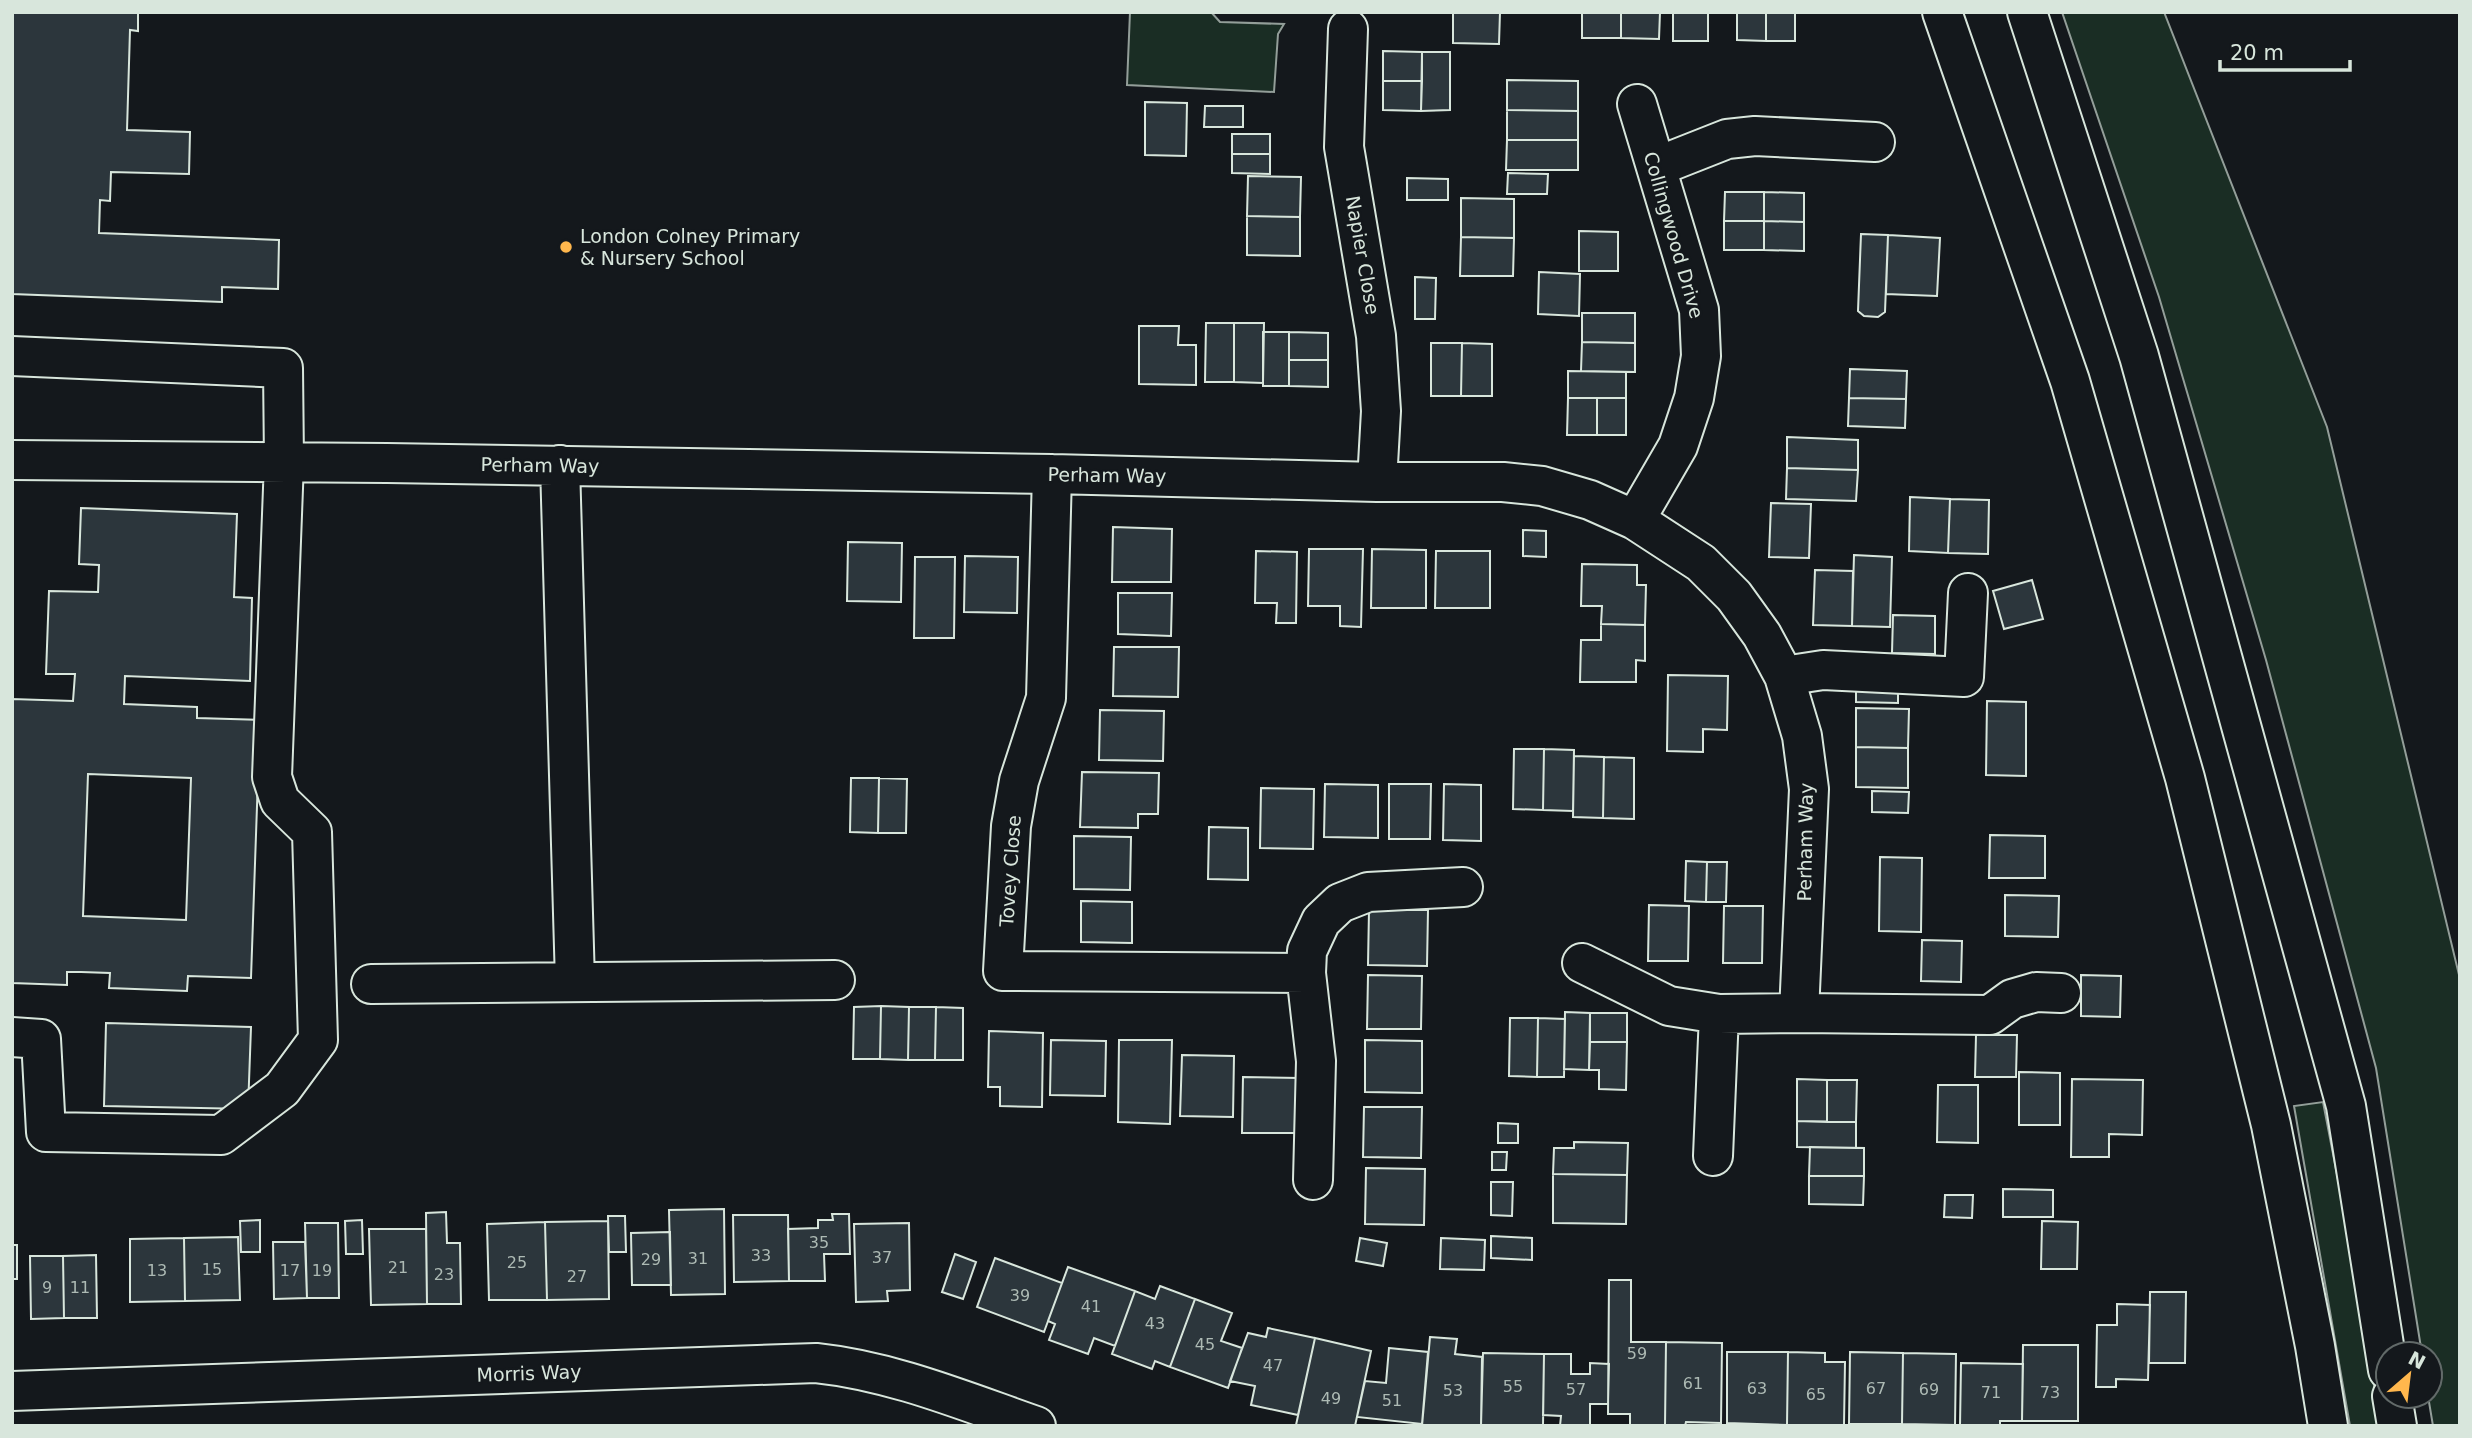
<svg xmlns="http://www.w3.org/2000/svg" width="2472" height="1438" font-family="'DejaVu Sans',sans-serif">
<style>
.green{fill:#1a2d24;stroke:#939e99;stroke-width:2}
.building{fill:#2c363c;stroke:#d8e6dc;stroke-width:2;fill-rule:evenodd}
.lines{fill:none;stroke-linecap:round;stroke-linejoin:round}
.minor-casing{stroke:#d8e6dc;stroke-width:42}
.major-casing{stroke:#d8e6dc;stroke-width:42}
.minor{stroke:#14181c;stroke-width:38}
.major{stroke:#14181c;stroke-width:38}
.poi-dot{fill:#ffb74d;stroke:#14181c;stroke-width:2.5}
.labels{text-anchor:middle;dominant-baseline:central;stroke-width:5;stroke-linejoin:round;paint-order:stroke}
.number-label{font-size:16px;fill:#adbab4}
.street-label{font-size:19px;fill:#d8e6dc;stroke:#14181c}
.poi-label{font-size:19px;fill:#d8e6dc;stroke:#14181c;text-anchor:start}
</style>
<rect width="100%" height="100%" fill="#14181c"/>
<path class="green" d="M1130,12H1211L1220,22L1284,24L1278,34L1274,92L1127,85Z
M2062,12H2164L2327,427L2460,979V1426H2433L2428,1396L2430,1354H2422L2376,1068L2266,660L2159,297Z
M2323,1102L2346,1221L2381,1426H2350L2294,1106Z"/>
<path class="building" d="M12,12H138V31L130,30L127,130L190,132L189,174L111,172L110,201L100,200L99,233L279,240L278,289L222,287V302L12,294Z
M1453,12H1500L1499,44L1453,43Z
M1582,12H1621V38H1582Z
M1621,12H1660L1659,39L1621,38Z
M1673,12H1708V41H1673Z
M1737,12H1766V41L1737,40Z
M1766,12H1795V41H1766Z
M1383,51L1422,52V81H1383Z
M1422,52H1450V110L1421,111Z
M1507,80L1578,81V111L1507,110Z
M1383,81H1422L1421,111L1383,110Z
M1145,102L1187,103L1186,156L1145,155Z
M1205,106H1243V127H1204Z
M1507,110L1578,111V140H1507Z
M1232,134H1270V154H1232Z
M1507,140H1578V170H1506Z
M1232,154H1270V174L1232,173Z
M1508,173L1548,174L1547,194H1507Z
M1248,176L1301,177L1300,217L1247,216Z
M1407,178L1448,179V200H1407Z
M1725,192H1764V221H1724Z
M1764,192L1804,193V222L1764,221Z
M1461,198L1514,199V238L1461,237Z
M1247,216L1300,217V256L1247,255Z
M1724,221H1764V250H1724Z
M1764,221L1804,222V251L1764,250Z
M1579,231L1618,232V271H1579Z
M1861,234L1888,235L1885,312L1878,317L1864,316L1858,311Z
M1888,235L1940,238L1937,296L1886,294Z
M1461,237L1514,238L1513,276H1460Z
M1539,272L1580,274L1579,316L1538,314Z
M1415,277L1436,278L1435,319H1415Z
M1582,313H1635V343L1582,342Z
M1206,323H1234V382H1205Z
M1234,323H1264L1263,383L1234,382Z
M1139,326H1179L1178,345H1196V385L1139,384Z
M1263,332H1289V386H1263Z
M1289,332L1328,333V360H1289Z
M1582,342L1635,343V372L1581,371Z
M1431,343H1462L1461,396H1431Z
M1462,343L1492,344V396H1461Z
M1289,360H1328V387L1289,386Z
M1850,369L1907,371L1906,399L1849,398Z
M1568,371L1626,372V398H1568Z
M1568,398H1597V435H1567Z
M1597,398H1626V435H1597Z
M1849,398L1906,399L1905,428L1848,426Z
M1787,437L1858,440V470L1787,468Z
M1787,468L1858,470L1856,501L1786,499Z
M1910,497L1950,499L1948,553L1909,551Z
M1950,499L1989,500L1988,554L1948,553Z
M1771,503L1811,504L1809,558L1769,557Z
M81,508L237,514L234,597L252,598L250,681L125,676L124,704L197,707V718L260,720L251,978L188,976L187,991L109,988L110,973L81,972H67V985L12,983V699L73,701L75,674H46L49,591L98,592L99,565L79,564ZM88,774L191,778L186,920L83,916Z
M1113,527L1172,529L1171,582H1112Z
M1523,530L1546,531V557L1523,556Z
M848,542L902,543L901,602L847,601Z
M1309,549H1363L1361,627L1340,626V606H1308Z
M1372,549L1426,550V608H1371Z
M1256,551L1297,552L1296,623H1276L1277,603H1255Z
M1436,551H1490V608H1435Z
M1854,555L1892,557L1890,627L1852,626Z
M965,556L1018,557L1017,613L964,612Z
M915,557H955L954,638H914Z
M1582,564L1637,565V585H1646L1645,625L1601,624L1602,606H1581Z
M1815,570L1853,571L1852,626L1813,625Z
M2032,580L2043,619L2004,629L1993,591Z
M1118,593H1172L1171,636L1118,634Z
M1893,615L1935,616V654L1892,653Z
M1601,624L1645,625V661L1636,660V682H1580L1581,640H1601Z
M1114,647H1179L1178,697L1113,696Z
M1668,675L1728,676L1727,730L1703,729V752L1667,751Z
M1856,682L1898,683V703L1856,702Z
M1987,701L2026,702V776L1986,775Z
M1856,708L1909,709L1908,748L1856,747Z
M1100,710L1164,711L1163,761L1099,760Z
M1856,747L1908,748V788L1856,787Z
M1514,749H1544L1543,810L1513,809Z
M1544,749L1574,750L1573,811L1543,810Z
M1574,756L1604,757L1603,818L1573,817Z
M1604,757L1634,758V819L1603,818Z
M1082,772L1159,773L1158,814H1138V828L1080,827Z
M851,778H879L878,833L850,832Z
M879,778L907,779L906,833H878Z
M1325,784L1378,785V838L1324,837Z
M1389,784H1431L1430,839H1389Z
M1444,784L1481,785V841L1443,840Z
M1261,788L1314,789L1313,849L1260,848Z
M1872,791L1909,792L1908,813L1872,812Z
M1209,827L1248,828V880L1208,879Z
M1990,835L2045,836V878H1989Z
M1074,836L1131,837L1130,890L1074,889Z
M1880,857L1922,858L1921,932L1879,931Z
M1686,861L1707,862L1706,902L1685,901Z
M1707,862H1727L1726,902H1706Z
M2005,895L2059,896L2058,937L2005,936Z
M1081,901L1132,902V943L1081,942Z
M1649,905L1689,906L1688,961H1648Z
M1724,906H1763L1762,963H1723Z
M1369,910H1428L1427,966L1368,965Z
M1922,940L1962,941L1961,982L1921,981Z
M1368,975L1422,976L1421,1029H1367Z
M2081,975L2121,976L2120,1017L2081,1016Z
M881,1006L880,1059H853L854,1007Z
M881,1006L909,1007L908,1060L880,1059Z
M909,1007H936L935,1060H908Z
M936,1007L963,1008V1060H935Z
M1565,1012L1590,1013L1589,1070L1564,1069Z
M1590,1013H1627V1042H1590Z
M1510,1018H1538L1537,1077L1509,1076Z
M1538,1018L1565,1019L1564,1077H1537Z
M106,1023L251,1027L248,1109L104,1106Z
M989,1031L1043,1033L1042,1107L1000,1106V1087H988Z
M1976,1035H2017L2016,1077H1975Z
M1051,1040L1106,1041L1105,1096L1050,1095Z
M1119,1040H1172L1170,1124L1118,1122Z
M1365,1040L1422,1041V1093L1365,1092Z
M1590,1042H1627L1626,1090L1599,1089V1070H1589Z
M1182,1055L1234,1056L1233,1117L1180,1116Z
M2019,1072L2060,1073V1125H2019Z
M1243,1077L1299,1078L1298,1133H1242Z
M1797,1079L1827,1080V1122L1797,1121Z
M2072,1079L2143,1080L2142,1135L2109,1134V1157H2071Z
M1827,1080H1857L1856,1122H1827Z
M1938,1085H1978V1143L1937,1142Z
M1364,1107H1422L1421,1158L1363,1157Z
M1797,1121L1856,1122V1148L1797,1147Z
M1498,1123L1518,1124V1143H1498Z
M1574,1142L1628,1143L1627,1175L1553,1174L1554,1148H1574Z
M1810,1147L1864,1148V1176H1809Z
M1492,1152H1507L1506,1170H1492Z
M1366,1168L1425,1169L1424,1225L1365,1224Z
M1553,1174L1627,1175L1626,1224L1553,1223Z
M1809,1176H1864L1863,1205L1809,1204Z
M1491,1182H1513L1512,1216L1491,1215Z
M2003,1189L2053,1190V1217H2003Z
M1945,1195H1973L1972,1218L1944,1217Z
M724,1209L725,1294L671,1295L669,1210Z
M446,1212L447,1243H460L461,1304H427L426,1213Z
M832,1214H849L850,1254H824L825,1281H789L788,1229L818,1228V1220H833Z
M733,1215H788L789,1281L734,1282Z
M608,1216H625L626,1252H609Z
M260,1220V1252H241L240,1221Z
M362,1220L363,1254H346L345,1221Z
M608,1221L609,1299L547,1300L545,1222Z
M2042,1221L2078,1222L2077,1269H2041Z
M545,1222L547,1300H489L487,1224Z
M305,1223H338L339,1298H307Z
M909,1223L910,1290L887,1291L888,1301L856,1302L854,1224Z
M369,1229H426L427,1304L371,1305Z
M670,1232L671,1285H632L631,1233Z
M1491,1236L1532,1238V1260L1491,1258Z
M238,1237L240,1300L185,1301L184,1238Z
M184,1238L185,1301L130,1302V1239Z
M1360,1238L1387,1243L1383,1266L1356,1261Z
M1441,1238L1485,1240L1484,1270L1440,1269Z
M273,1242H305L307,1298L274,1299Z
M12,1245H17V1279H12Z
M955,1254L976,1262L963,1299L942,1292Z
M96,1255L97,1318H64L63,1256Z
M30,1256H63L64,1318L31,1319Z
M995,1258L1062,1283L1044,1332L977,1307Z
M1068,1267L1135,1291L1115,1346L1094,1338L1088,1354L1049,1340L1055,1324L1048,1321Z
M1609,1280H1631V1342H1666L1665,1426H1630V1414H1608Z
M1160,1286L1195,1299L1170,1367L1155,1361L1152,1369L1112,1354L1135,1291L1155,1299Z
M2150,1292H2186L2185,1363H2149Z
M1195,1299L1232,1313L1221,1341L1242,1348L1228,1388L1170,1367Z
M2117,1304L2150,1305L2148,1380L2116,1379V1387H2096L2097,1325H2117Z
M1268,1328L1315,1338L1298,1415L1251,1405L1255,1386L1230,1381L1248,1333L1266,1337Z
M1430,1337L1457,1339L1455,1354L1482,1357L1481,1426H1422Z
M1315,1338L1371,1351L1355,1426L1296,1425Z
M1666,1342L1722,1343L1721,1423L1686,1422L1685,1426H1665Z
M2023,1345H2078V1421H2022Z
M1389,1348L1428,1352L1422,1424L1357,1417L1365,1381L1386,1383Z
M1727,1352H1788L1787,1425L1727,1423Z
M1788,1352L1825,1353V1362H1845L1844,1425H1787Z
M1850,1352L1903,1353L1902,1424H1849Z
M1483,1353L1544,1354L1543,1426H1481Z
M1903,1353L1956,1354L1955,1425L1902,1424Z
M1544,1354H1571V1374H1590V1363L1609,1364L1608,1404H1590V1426H1560L1561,1416L1543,1415Z
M1961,1363L2023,1364L2022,1421H2000V1426H1960Z"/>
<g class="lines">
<defs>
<path id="minor" d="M1348,29L1344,147L1376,336L1381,411L1377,482
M1656,167L1727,139L1755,136L1875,142
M12,356L283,368L284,462L272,777L280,801L312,832L318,1040L282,1089L221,1135L46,1132L41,1039L12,1037
M12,460L387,463L1052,474L1377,482H1503L1542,486L1590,500L1635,520L1701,563L1734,596L1762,635L1784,676L1802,736L1809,789L1799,1013L1990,1015L2012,999L2036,992L2061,993
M560,465L575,982
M1052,474L1046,698L1019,781L1011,826L1003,971L1306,973
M1635,520L1678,446L1694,398L1701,356L1699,310L1637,104
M1784,676L1823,670L1964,677L1968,593
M1582,963L1669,1006L1719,1014
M371,984L835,980
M1713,1156L1719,1014L1799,1013
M1313,1180L1316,1061L1306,973L1307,951L1321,921L1340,903L1368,892L1463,887
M12,1391L816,1363C892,1371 964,1401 1036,1426"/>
<path id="major" d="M1942,12L2070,381L2185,778L2271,1125L2315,1346L2328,1426
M2027,12L2139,356L2346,1106L2388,1370
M2392,1396L2397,1426"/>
</defs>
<use href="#minor" class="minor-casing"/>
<use href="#major" class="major-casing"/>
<use href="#minor" class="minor"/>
<use href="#major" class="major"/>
</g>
<circle class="poi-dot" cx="566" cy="247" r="7"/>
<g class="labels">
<g class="number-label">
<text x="819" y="1242">35</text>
<text x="761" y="1255">33</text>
<text x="882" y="1257">37</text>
<text x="698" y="1258">31</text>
<text x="651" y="1259">29</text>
<text x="517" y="1262">25</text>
<text x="398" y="1267">21</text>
<text x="212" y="1269">15</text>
<text x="157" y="1270">13</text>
<text x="290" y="1270">17</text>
<text x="322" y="1270">19</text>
<text x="444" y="1274">23</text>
<text x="577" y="1276">27</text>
<text x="47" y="1287">9</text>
<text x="80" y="1287">11</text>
<text x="1020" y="1295">39</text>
<text x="1091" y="1306">41</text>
<text x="1155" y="1323">43</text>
<text x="1205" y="1344">45</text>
<text x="1637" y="1353">59</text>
<text x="1273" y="1365">47</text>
<text x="1693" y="1383">61</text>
<text x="1513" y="1386">55</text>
<text x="1757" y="1388">63</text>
<text x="1876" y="1388">67</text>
<text x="1576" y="1389">57</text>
<text x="1929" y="1389">69</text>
<text x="1453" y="1390">53</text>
<text x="1991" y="1392">71</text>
<text x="2050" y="1392">73</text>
<text x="1816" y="1394">65</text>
<text x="1331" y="1398">49</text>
<text x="1392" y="1400">51</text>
</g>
<g class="street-label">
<text transform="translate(1674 235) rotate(74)">Collingwood Drive</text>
<text transform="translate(1363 255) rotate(80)">Napier Close</text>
<text transform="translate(540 465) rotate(1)">Perham Way</text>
<text transform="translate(1107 475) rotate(1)">Perham Way</text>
<text transform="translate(1805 842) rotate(-89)">Perham Way</text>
<text transform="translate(1010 871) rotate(-86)">Tovey Close</text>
<text transform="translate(529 1373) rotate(-2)">Morris Way</text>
</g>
<g class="poi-label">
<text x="580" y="236">London Colney Primary<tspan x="580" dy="22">&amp; Nursery School</tspan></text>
</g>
</g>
<rect width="2472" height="1438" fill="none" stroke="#d8e6dc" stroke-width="28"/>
<g transform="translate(2409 1375) rotate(28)"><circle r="33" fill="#14181c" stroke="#626a69" stroke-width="2"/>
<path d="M0-5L12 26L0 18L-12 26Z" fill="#ffb74d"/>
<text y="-10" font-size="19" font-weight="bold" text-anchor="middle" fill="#d8e6dc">N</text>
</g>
<path d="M2220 60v10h130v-10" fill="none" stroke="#d8e6dc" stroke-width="3.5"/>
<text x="2230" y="60" font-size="21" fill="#d8e6dc" stroke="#14181c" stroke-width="5" paint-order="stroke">20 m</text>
</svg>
